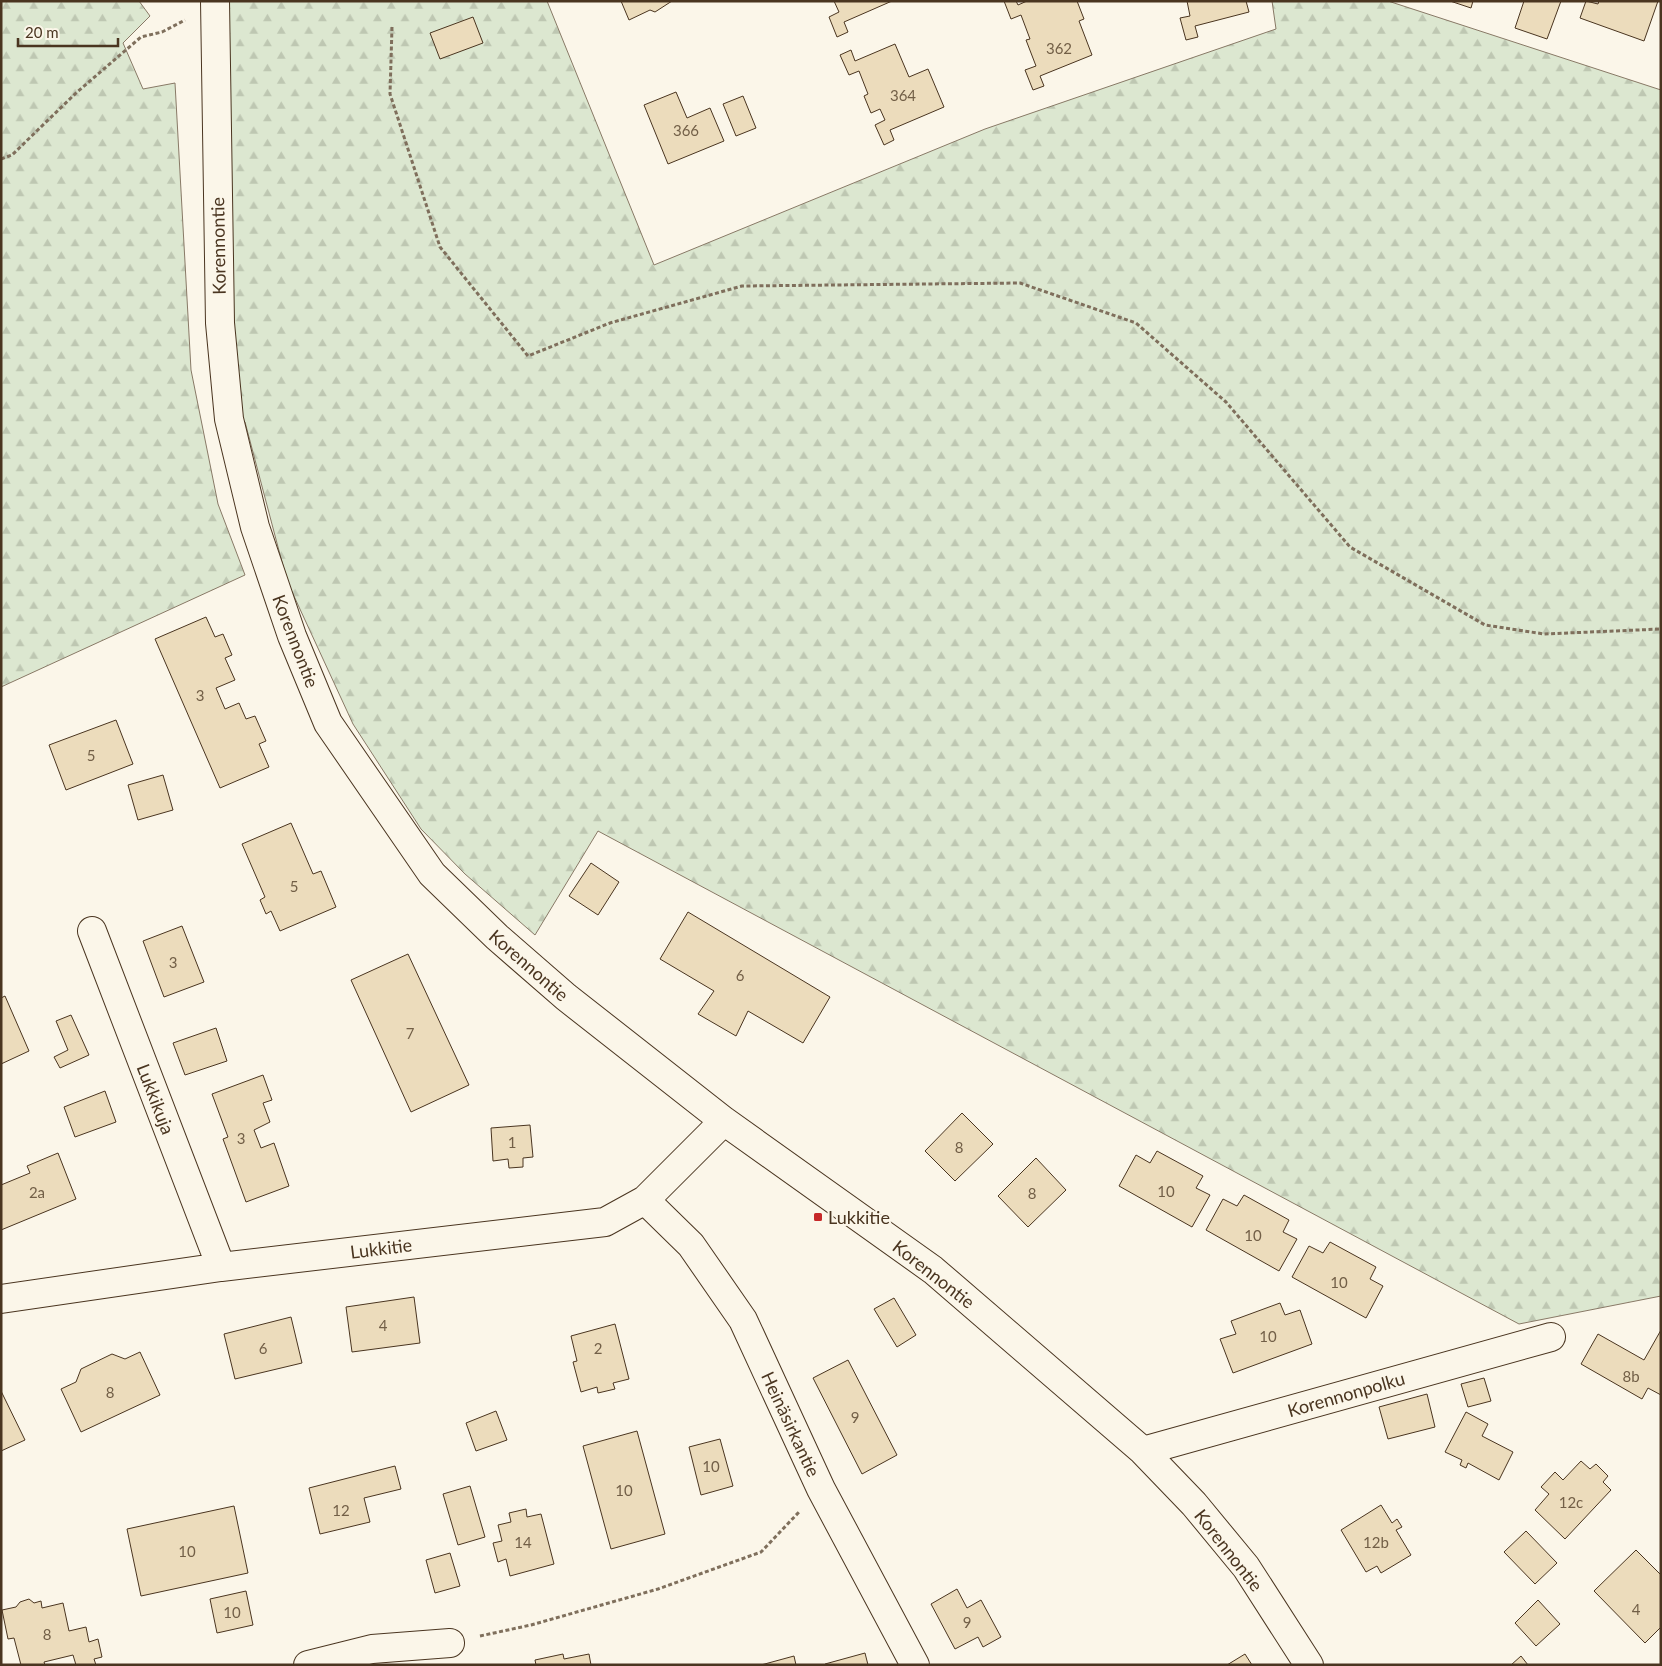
<svg xmlns="http://www.w3.org/2000/svg" width="1662" height="1666" font-family="Lato,sans-serif">
<style>
.forest{fill:url(#forest-firs);stroke:#887966}
.building{fill:#ecdcbc;stroke:#4a3520}
.lines{fill:none;stroke-linecap:round;stroke-linejoin:round}
.minor-casing{stroke:#4a3520;stroke-width:30}
.path{stroke:#7f6f5c;stroke-width:3;stroke-dasharray:4 2.5;stroke-linecap:butt}
.minor{stroke:#fbf6e9;stroke-width:28}
.poi-dot{fill:#c62828;stroke:#fbf6e9;stroke-width:2}
.labels{text-anchor:middle;dominant-baseline:central;stroke-width:4;stroke-linejoin:round;paint-order:stroke}
.number-label{font-size:15px;fill:#725f47}
.street-label{font-size:18px;fill:#4a3520;stroke:#fbf6e9}
.poi-label{font-size:18px;fill:#4a3520;stroke:#fbf6e9;text-anchor:start}
</style>
<defs>
<pattern id="forest-firs" width="22" height="20" patternUnits="userSpaceOnUse" patternTransform="scale(1.25)"><rect width="22" height="20" fill="#dce7d0"/><path d="M5 1l3.5 6h-7zM16 11l3.5 6h-7z" fill="#bec7b2"/></pattern>
</defs>
<rect width="100%" height="100%" fill="#fbf6e9"/>
<path class="forest" d="M1,1H139L150,16L123,43L143,89L175,83L191,370L218,504L245,575L1,687Z
M214,1H547L654,265L985,129L1276,29L1272,1H1388L1661,90V1296L1519,1324L598,831L535,935L465,874L421,829L353,724L287,581L245,422L229,419Z"/>
<path class="building" d="M621,1H672L655,12L650,10L629,20Z
M834,1H892L844,22L848,32L837,37L829,17L839,12Z
M1004,1H1016L1018,5L1027,1H1077L1084,19L1079,21L1092,55L1040,76L1044,86L1033,90L1025,70L1036,66L1026,40L1030,39L1021,15L1011,19Z
M1187,1H1246L1249,12L1195,26L1198,37L1186,40L1180,18L1190,16Z
M1450,1H1473L1471,8Z
M1524,1H1561L1547,39L1515,28Z
M1586,1L1598,4L1599,1H1658L1644,41L1580,18Z
M473,17L483,43L440,59L430,33Z
M895,44L909,77L928,69L944,107L890,130L894,140L884,145L875,125L885,120L880,109L871,113L864,96L868,94L859,71L849,75L840,55L851,50L855,61Z
M676,92L687,118L710,108L724,141L668,164L644,105Z
M743,96L756,128L736,136L723,104Z
M206,617L215,637L223,634L232,655L225,658L235,680L216,688L225,709L239,703L246,719L255,716L266,741L259,744L269,767L220,788L155,639Z
M116,720L133,764L66,790L49,745Z
M163,775L173,810L138,820L128,785Z
M291,823L313,874L321,871L336,907L280,931L271,911L266,914L260,900L265,897L242,844Z
M591,863L619,882L598,915L569,896Z
M688,912L830,997L803,1043L748,1011L736,1036L698,1014L714,991L660,959Z
M182,926L204,982L164,997L143,941Z
M408,954L469,1085L411,1112L351,980Z
M5,996L29,1051L1,1064V998Z
M71,1015L89,1055L60,1068L54,1057L68,1050L56,1021Z
M216,1028L227,1061L185,1075L173,1043Z
M263,1075L272,1100L263,1103L270,1122L254,1130L261,1148L274,1143L289,1186L246,1202L223,1139L228,1137L212,1094Z
M105,1091L116,1122L75,1137L64,1107Z
M962,1113L993,1144L955,1181L925,1151Z
M530,1125L533,1157L523,1158V1167L509,1168L508,1159L493,1161L491,1128Z
M1157,1151L1203,1176L1196,1188L1210,1195L1192,1227L1119,1186L1136,1155L1150,1163Z
M58,1153L76,1199L1,1230V1185L30,1173L27,1166Z
M1036,1158L1066,1190L1028,1227L998,1196Z
M1244,1195L1289,1220L1283,1232L1297,1239L1279,1271L1206,1230L1223,1199L1237,1206Z
M1330,1242L1376,1267L1370,1279L1383,1286L1366,1318L1292,1277L1309,1246L1323,1253Z
M414,1297L420,1343L352,1352L346,1307Z
M894,1298L916,1335L897,1347L874,1309Z
M1280,1303L1285,1315L1300,1310L1312,1344L1233,1373L1220,1339L1236,1334L1231,1321Z
M291,1317L302,1363L235,1379L224,1334Z
M615,1324L629,1379L613,1383L615,1389L598,1393L597,1387L581,1392L573,1362L577,1361L571,1336Z
M1661,1330V1395L1648,1388L1642,1399L1581,1364L1598,1334L1644,1360Z
M140,1352L160,1395L81,1432L61,1389L76,1382L81,1369L112,1354L125,1359Z
M848,1360L897,1455L862,1474L813,1378Z
M1484,1378L1491,1401L1468,1407L1461,1384Z
M1,1391L25,1440L1,1451Z
M1427,1394L1435,1427L1388,1439L1379,1407Z
M496,1411L507,1440L476,1451L466,1423Z
M1466,1412L1488,1424L1482,1436L1513,1452L1499,1480L1468,1463L1466,1468L1460,1465L1462,1460L1445,1452Z
M637,1431L665,1534L611,1549L583,1446Z
M720,1439L733,1486L701,1495L689,1447Z
M1581,1461L1590,1469L1596,1464L1608,1476L1603,1482L1611,1490L1565,1539L1535,1510L1549,1494L1541,1487L1555,1472L1563,1480Z
M395,1466L401,1489L364,1498L370,1522L320,1534L309,1488Z
M470,1486L485,1537L458,1545L443,1494Z
M1381,1505L1392,1523L1397,1519L1402,1527L1396,1530L1411,1555L1381,1573L1377,1566L1366,1572L1341,1530Z
M234,1506L248,1573L141,1596L127,1529Z
M526,1509L527,1517L541,1514L554,1564L510,1576L506,1559L498,1562L493,1543L502,1541L498,1525L511,1522L509,1513Z
M1526,1531L1557,1563L1535,1584L1504,1552Z
M1636,1550L1661,1575V1627L1645,1643L1594,1591Z
M450,1553L460,1586L435,1593L426,1560Z
M957,1589L967,1608L981,1600L1001,1637L983,1647L978,1637L955,1649L931,1604Z
M246,1591L253,1625L217,1633L210,1599Z
M29,1599L34,1603L41,1601L42,1608L63,1603L69,1631L86,1627L89,1642L98,1639L102,1657L94,1659L96,1665H76L73,1655L44,1662L45,1665H21L14,1638L8,1639L2,1610L16,1607L20,1602Z
M1538,1600L1560,1624L1536,1646L1515,1623Z
M865,1653L868,1665H825V1664Z
M563,1654L564,1659L589,1654L591,1665H536L535,1660Z
M1245,1654L1252,1665H1227Z
M794,1656L796,1665H761Z
M1521,1656L1528,1665H1511Z"/>
<g class="lines">
<defs>
<path id="minor" d="M215,1L220,323L229,419L255,527L292,636L328,723L432,874L497,937L566,997L724,1121L933,1270L1143,1451L1194,1504L1246,1567L1309,1665
M92,931L221,1267
M645,1200L691,1245L743,1320L821,1489L915,1665
M1,1299L221,1267L605,1222L645,1200L724,1121
M1143,1451L1551,1337
M308,1665L372,1649L450,1643"/>
</defs>
<use href="#minor" class="minor-casing"/>
<path class="path" d="M392,27L390,94L440,247L528,356L610,323L742,286L1020,283L1136,323L1226,402L1350,547L1485,625L1544,634L1661,629
M1,159L12,155L76,93L141,37L162,32L185,20
M480,1636L531,1625L658,1589L761,1552L799,1512"/>
<use href="#minor" class="minor"/>
</g>
<rect class="poi-dot" x="813" y="1212" width="10" height="10" rx="2.5"/>
<g class="labels">
<g class="number-label">
<text x="1059" y="48">362</text>
<text x="903" y="95">364</text>
<text x="686" y="130">366</text>
<text x="200" y="695">3</text>
<text x="91" y="755">5</text>
<text x="294" y="886">5</text>
<text x="173" y="962">3</text>
<text x="740" y="975">6</text>
<text x="410" y="1033">7</text>
<text x="241" y="1138">3</text>
<text x="512" y="1142">1</text>
<text x="959" y="1147">8</text>
<text x="1166" y="1191">10</text>
<text x="37" y="1192">2a</text>
<text x="1032" y="1193">8</text>
<text x="1253" y="1235">10</text>
<text x="1339" y="1282">10</text>
<text x="383" y="1325">4</text>
<text x="1268" y="1336">10</text>
<text x="263" y="1348">6</text>
<text x="598" y="1348">2</text>
<text x="1631" y="1376">8b</text>
<text x="110" y="1392">8</text>
<text x="855" y="1417">9</text>
<text x="711" y="1466">10</text>
<text x="624" y="1490">10</text>
<text x="1571" y="1502">12c</text>
<text x="341" y="1510">12</text>
<text x="523" y="1542">14</text>
<text x="1376" y="1542">12b</text>
<text x="187" y="1551">10</text>
<text x="1636" y="1609">4</text>
<text x="232" y="1612">10</text>
<text x="967" y="1622">9</text>
<text x="47" y="1634">8</text>
</g>
<g class="street-label">
<text transform="translate(218 246) rotate(-91)">Korennontie</text>
<text transform="translate(296 641) rotate(69)">Korennontie</text>
<text transform="translate(529 965) rotate(41)">Korennontie</text>
<text transform="translate(156 1099) rotate(69)">Lukkikuja</text>
<text transform="translate(381 1248) rotate(-7)">Lukkitie</text>
<text transform="translate(934 1274) rotate(38)">Korennontie</text>
<text transform="translate(1346 1394) rotate(-16)">Korennonpolku</text>
<text transform="translate(791 1424) rotate(65)">Heinäsirkantie</text>
<text transform="translate(1229 1550) rotate(52)">Korennontie</text>
</g>
<g class="poi-label">
<text x="828" y="1217">Lukkitie</text>
</g>
</g>
<rect width="1662" height="1666" fill="none" stroke="#4a3520" stroke-width="5"/>
<path d="M18 38v8h100v-8" fill="none" stroke="#4a3520" stroke-width="2.5"/>
<text x="25" y="38" font-size="15" fill="#4a3520" stroke="#fbf6e9" stroke-width="4" paint-order="stroke">20 m</text>
</svg>
